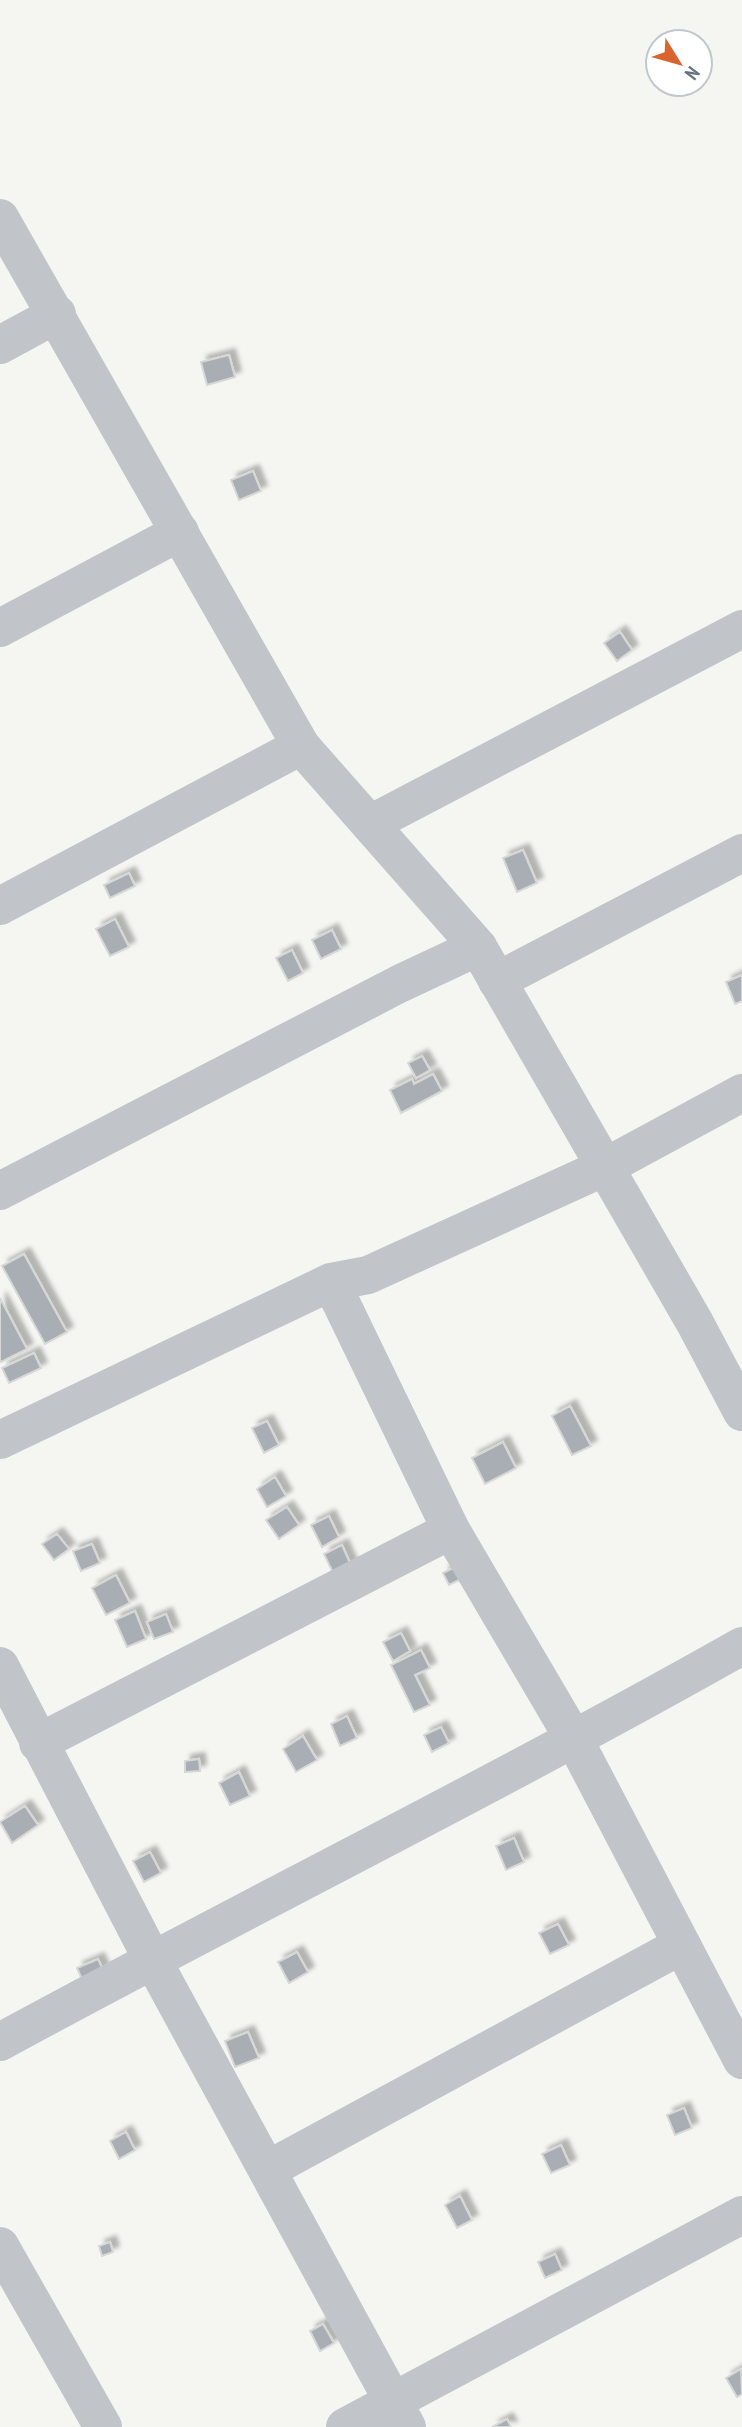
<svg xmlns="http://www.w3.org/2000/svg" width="742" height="2427" font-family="'PT Sans Narrow',sans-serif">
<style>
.building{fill:#a8aeb4;stroke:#d7d7d5;stroke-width:2;filter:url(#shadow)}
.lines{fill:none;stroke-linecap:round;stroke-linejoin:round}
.minor{stroke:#c1c4c8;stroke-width:38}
.tertiary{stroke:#c1c4c8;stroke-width:38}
</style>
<defs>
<filter id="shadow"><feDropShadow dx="6" dy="-6" stdDeviation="2" flood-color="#0004"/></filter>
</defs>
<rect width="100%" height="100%" fill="#f5f6f2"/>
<path class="building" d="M229,355L235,377L207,385L201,362Z
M253,471L261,491L239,500L231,480Z
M620,632L632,650L617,661L604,643Z
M523,850L537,883L517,892L503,858Z
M129,873L135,886L110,898L104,885Z
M115,919L129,947L110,956L96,929Z
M332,930L341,949L321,959L312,940Z
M292,950L303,973L288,981L276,958Z
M742,975V1001L735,1004L726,982Z
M422,1056L430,1070L416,1078L408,1063Z
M433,1074L442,1091L401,1113L390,1090L412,1079L414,1084Z
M24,1254L67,1332L45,1344L2,1266Z
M0,1298L27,1349L1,1362L0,1360Z
M34,1353L41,1368L9,1383L2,1368Z
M570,1406L591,1446L572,1455L552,1416Z
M267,1421L279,1445L264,1453L252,1428Z
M503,1442L516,1468L485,1484L472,1458Z
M275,1477L286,1496L267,1507L257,1489Z
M287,1507L299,1525L279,1539L266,1520Z
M329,1516L339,1537L322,1547L311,1525Z
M57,1534L69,1549L54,1560L42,1544Z
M92,1544L100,1563L81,1571L73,1551Z
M342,1545L354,1572L337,1581L324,1554Z
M457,1566L463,1578L449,1585L443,1573Z
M116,1575L130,1603L106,1615L92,1588Z
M135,1611L146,1639L127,1647L115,1620Z
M166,1614L173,1632L154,1639L147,1622Z
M401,1633L410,1651L393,1661L383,1642Z
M421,1650L430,1668L415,1675L430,1705L414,1712L391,1665Z
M347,1716L357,1738L340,1746L331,1724Z
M441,1727L449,1743L432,1752L424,1735Z
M303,1736L317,1760L296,1772L283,1749Z
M199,1759L200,1771L185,1772V1761Z
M239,1772L250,1796L230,1805L219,1783Z
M25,1806L38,1825L12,1843L0,1822Z
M514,1838L524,1862L506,1870L496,1846Z
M150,1852L161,1873L144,1882L133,1861Z
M558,1924L569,1945L550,1954L539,1933Z
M297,1952L308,1972L289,1983L278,1962Z
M98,1959L107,1979L86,1988L77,1968Z
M248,2032L259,2058L235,2067L225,2041Z
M684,2108L692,2128L675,2135L667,2115Z
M126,2132L135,2150L119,2159L110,2141Z
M561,2145L570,2165L551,2173L542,2154Z
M460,2196L472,2220L457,2228L445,2205Z
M110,2242L113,2252L102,2256L99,2246Z
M555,2254L562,2270L545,2278L538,2262Z
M323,2324L334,2343L320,2351L310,2331Z
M741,2369L742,2394L737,2397L726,2378Z
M507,2419L511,2427H492Z"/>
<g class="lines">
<path class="minor" d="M0,345L57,314
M0,628L180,532
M370,824L742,629
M0,906L301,746
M497,981L742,853
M0,1191L399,984L478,947
M331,1282L451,1530L575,1741L742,2060
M0,1440L331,1282L368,1275L605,1167L742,1093
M0,1666L152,1959L407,2427
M38,1743L451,1530
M0,2042C246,1908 498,1784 742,1646
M267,2170L682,1945
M0,2246L103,2427
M345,2427L742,2215"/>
<path class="tertiary" d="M0,218L301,746L478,947L695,1323L742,1412"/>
</g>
<g transform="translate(679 63) rotate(127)"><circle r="33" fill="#ffffff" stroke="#c2c7cd" stroke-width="2"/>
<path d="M0-5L12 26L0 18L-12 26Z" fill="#da642e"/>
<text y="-10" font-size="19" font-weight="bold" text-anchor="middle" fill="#667382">N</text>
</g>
</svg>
